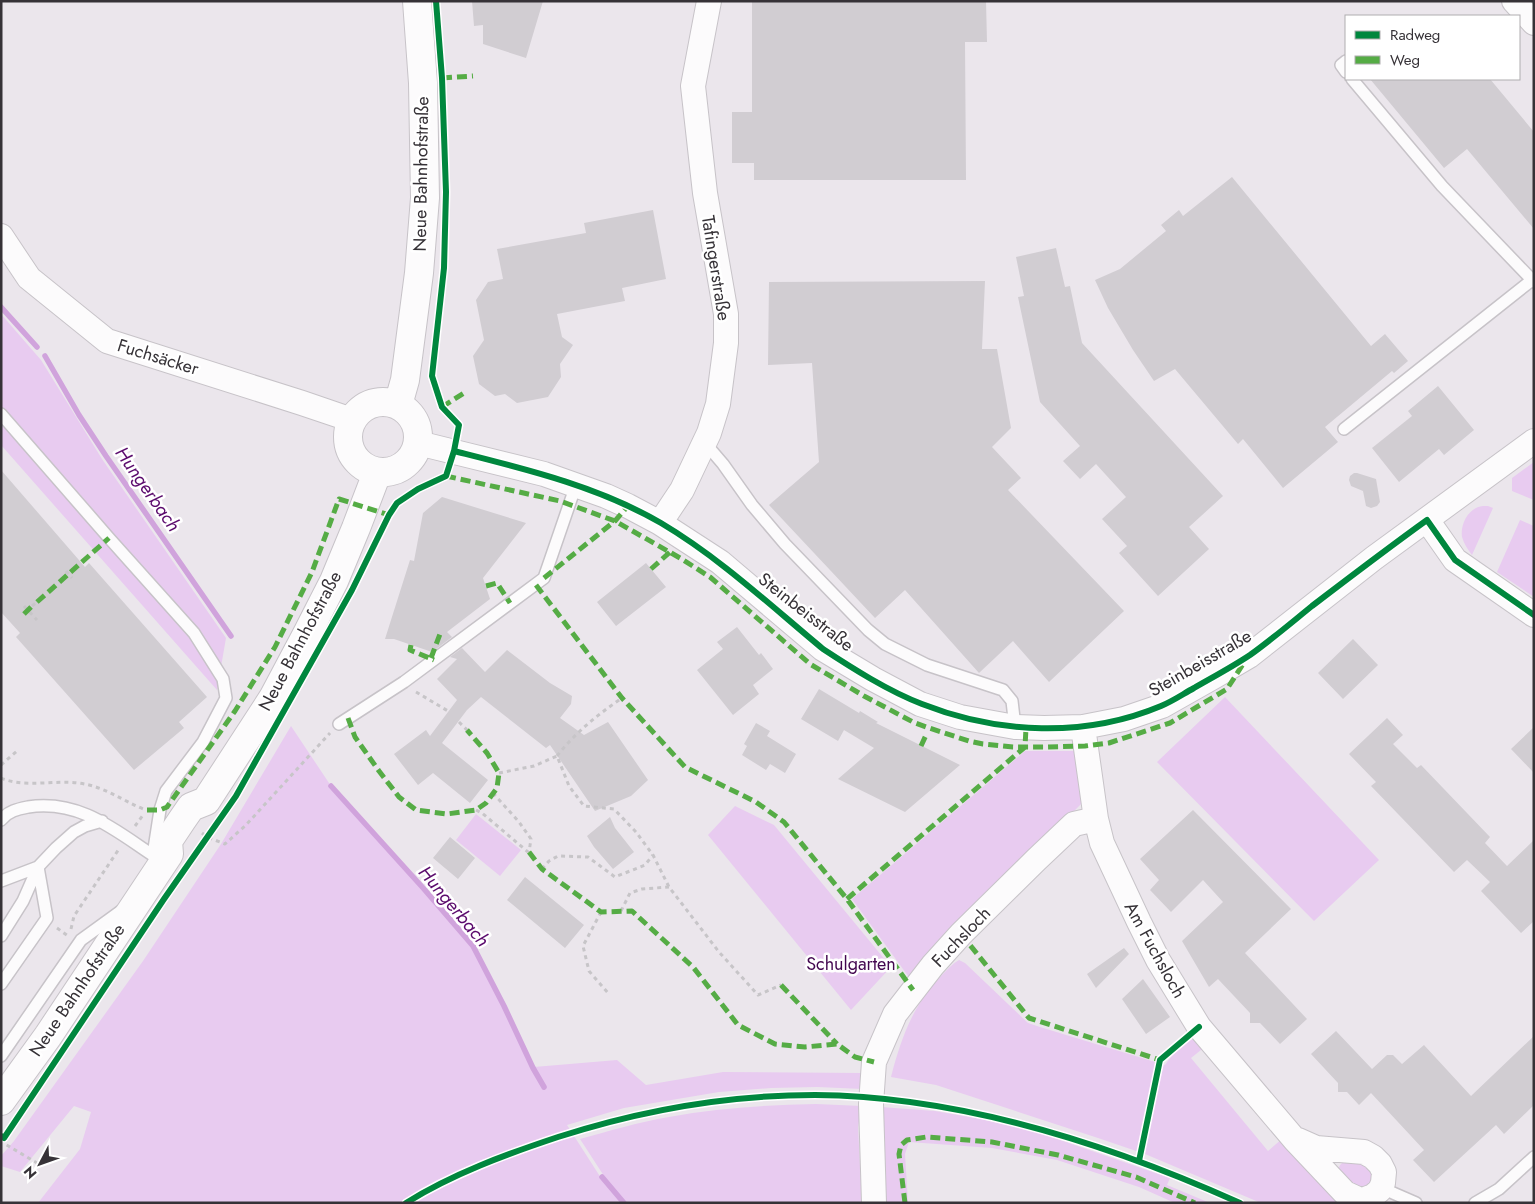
<svg xmlns="http://www.w3.org/2000/svg" width="1535" height="1204" font-family="Jost,sans-serif">
<style>
.green{fill:#e8cbf0}
.lines{fill:none;stroke-linecap:round;stroke-linejoin:round}
.stream{stroke:#d0a3dc;stroke-width:5.5}
.building{fill:#d1cdd2}
.service-casing{stroke:#c7c3c8;stroke-width:14}
.minor-casing{stroke:#c7c3c8;stroke-width:26}
.secondary-casing{stroke:#c7c3c8;stroke-width:30}
.path{stroke:#c7c5c8;stroke-width:3;stroke-dasharray:4 4;stroke-linecap:butt}
.service{stroke:#fcfbfc;stroke-width:11}
.minor{stroke:#fcfbfc;stroke-width:24}
.secondary{stroke:#fcfbfc;stroke-width:28}
.quiet{stroke:#55ac45;stroke-width:5;stroke-dasharray:10 5;stroke-linecap:butt}
.cycleway-casing{stroke:#fff;stroke-width:9}
.cycleway{stroke:#00873e;stroke-width:6}
.labels{text-anchor:middle;dominant-baseline:central;stroke-width:5;stroke-linejoin:round;paint-order:stroke}
.street-label{font-size:18px;fill:#363237;stroke:#fff}
.park-label{font-size:18px;fill:#42064f;stroke:#fff}
.water-label{font-size:19px;font-style:italic;fill:#5b0b6d;stroke:#fff}
</style>
<rect width="100%" height="100%" fill="#ebe6ec"/>
<path class="green" d="M1,314L41,360L102,459L226,638L217,690L1,445Z
M1534,462V500L1512,491V478Z
M1483,506H1488L1493,508L1472,555C1468,550 1464,544 1462,537C1460,524 1469,507 1483,506Z
M1520,520L1534,526V597L1497,572Z
M1225,697L1379,860L1314,921L1157,762Z
M291,726L331,786L425,890L474,946L534,1067L617,1060L646,1085L723,1072L862,1073L863,1089L817,1087L771,1088L719,1092L624,1108L567,1125L601,1178L622,1203H38L80,1149L91,1112L74,1106L20,1172L1,1166V1156L14,1141L143,961L221,844Z
M1025,751H1074L1083,802L958,929L911,980L852,899Z
M735,806L774,825L891,967L851,1010L708,835Z
M476,814L521,850L500,876L456,840Z
M959,960L965,963L1028,1023L1040,1027L1165,1065C1173,1054 1183,1041 1197,1038L1206,1046L1191,1058L1268,1151L1283,1138L1342,1203H1261L1145,1154L1098,1138L936,1085L891,1077C901,1038 913,1005 941,976C947,970 952,964 959,960Z
M816,1104L862,1106L858,1127L862,1203H626L604,1176L580,1139C609,1131 639,1122 669,1117C718,1108 767,1105 816,1104Z
M881,1107L935,1111L981,1119L1037,1132L1170,1178L1167,1185L1210,1203H1175L1139,1187L1057,1160L992,1148L909,1142L905,1154L908,1203H882Z
M1360,1160L1372,1169L1373,1180L1367,1187L1357,1189L1338,1171C1340,1159 1350,1161 1360,1160Z"/>
<g class="lines">
<path class="stream" d="M1,307L37,347
M45,356L79,415L106,456L231,636
M331,786L424,889L473,946L504,1006L533,1068L544,1087
M602,1177L624,1203"/>
</g>
<path class="building" d="M472,1H543L526,58L483,44V25L474,26Z
M752,1H986L987,42H965L966,180H754V163H732V112H752Z
M1370,79H1490L1534,132V229L1467,149L1444,168Z
M1232,177L1371,346L1385,334L1408,361L1394,373L1392,371L1325,427L1338,442L1283,488L1243,439L1238,444L1175,369L1154,381L1133,350L1108,308L1095,280L1120,269L1166,231L1161,225L1179,210L1183,216Z
M653,210L666,279L622,288L625,301L557,314L562,337L573,345L560,364L561,377L548,397L517,403L505,394L495,396L479,384L473,356L484,340L476,300L488,282L503,279L497,249L586,233L584,223Z
M1056,248L1065,287L1070,286L1082,343L1223,496L1189,527L1209,549L1158,596L1119,553L1127,546L1102,519L1126,497L1096,464L1080,479L1063,461L1080,446L1040,402L1018,297L1024,296L1016,257Z
M985,281L982,349H997L1011,428L992,447L1021,478L1008,490L1124,611L1049,682L1013,641L979,673L905,590L875,618L769,505L819,462L812,363L768,365L769,282Z
M1438,386L1474,430L1444,455L1439,449L1399,482L1372,448L1412,416L1408,411Z
M1,470L85,567L89,563L207,697L179,722L184,728L134,770L16,637L20,633L1,612Z
M1354,473H1357L1376,479L1380,502L1377,506L1371,508L1366,506L1363,491L1351,486L1349,480L1350,476Z
M442,497L526,523L483,578L490,599L447,632L452,637L432,652L394,639H385L410,560L414,561L423,513Z
M646,563L666,587L616,626L597,602Z
M737,627L759,655L761,653L773,669L753,685L759,694L733,715L697,670L723,649L717,642Z
M1353,639L1378,665L1343,699L1318,673Z
M462,648L485,672L507,650L550,683L572,696L571,704L560,718L584,735L608,722L648,780L631,796L595,811L550,745L546,748L481,697L467,710L442,743L488,780L470,803L433,773L418,785L394,754L426,730L430,736L457,700L437,679L457,659L450,657Z
M819,689L859,713L860,711L878,722L876,723L960,765L905,812L838,779L874,748L844,730L838,741L801,719Z
M1387,718L1403,735L1393,744L1417,768L1421,765L1490,837L1485,843L1507,866L1534,840V921L1521,933L1481,891L1490,882L1467,860L1454,872L1371,786L1376,782L1349,754Z
M756,723L770,731L767,736L796,754L785,773L770,764L766,770L742,755L747,746L744,744Z
M1534,727V773L1511,749Z
M1193,810L1291,909L1245,953L1307,1019L1280,1044L1260,1023H1250V1013L1218,979L1209,987L1182,941L1223,902L1203,880L1171,912L1150,890L1159,880L1140,859Z
M610,817L615,828L634,852L613,869L594,847L587,836Z
M450,837L475,858L458,879L433,858Z
M525,877L584,925L565,948L507,900Z
M1124,948L1129,954L1096,988L1087,974Z
M1143,979L1170,1017L1146,1034L1122,999Z
M1336,1031L1372,1069L1387,1055H1393L1402,1064L1424,1045L1471,1096L1534,1036V1105L1504,1134L1496,1125L1434,1182L1413,1160L1424,1150L1371,1093L1359,1105L1347,1092H1338V1083L1311,1054Z"/>
<g class="lines">
<defs>
<path id="service" d="M1346,61L1341,65L1346,72
M1352,79L1442,186L1534,282
M1,414L109,538L194,633L223,679L226,698L203,742L166,791L160,810L153,855
M1344,429L1532,280
M705,443L723,464L752,505L785,544L868,630L885,644L927,665L1003,690L1012,701L1015,727
M339,724L404,682L544,578L576,485
M1,820C8,811 18,809 28,807C81,799 117,832 157,858
M1,881L38,867
M1,936L23,901L38,867L56,848L74,832L85,826L102,821
M1,984L47,918L38,867
M1,1056L81,940L121,911
M1382,1187L1393,1193L1416,1203
M1475,1203L1499,1189L1534,1157"/>
<path id="minor" d="M1514,1L1534,23
M1,236L29,278L107,341L302,403L352,420
M418,443L544,474L606,496L628,506L660,523L720,562L823,649L873,679L920,704L960,717L1015,727L1044,728L1083,727L1124,719L1162,706L1215,676L1249,656L1374,558L1534,441
M1427,520L1455,560L1534,615
M660,523L682,490L709,433L718,404L726,343V314L705,193L693,86L709,1
M1083,727L1096,819L1102,843L1139,922L1158,960L1199,1027L1295,1140L1345,1193L1358,1199L1363,1200L1373,1196L1380,1190L1383,1183L1384,1172L1380,1164L1373,1157L1364,1152L1316,1148L1298,1140H1295
M874,1203L871,1104L874,1062L895,1014L933,965L961,934L1036,860L1074,824L1096,819"/>
<path id="secondary" d="M348 437a35 35 0 1 1 70 0a35 35 0 1 1-70 0Z
M398,405L405,380L419,273L425,198L423,83L417,1
M1,1101L48,1036L169,854L168,841L182,820L191,807L206,801L273,698L308,632L334,581L356,528L377,473"/>
</defs>
<use href="#service" class="service-casing"/>
<use href="#minor" class="minor-casing"/>
<use href="#secondary" class="secondary-casing"/>
<path class="path" d="M66,571L72,578
M24,606L37,620
M32,606L37,602
M416,692L448,711
M459,722L467,730
M557,756C575,733 597,715 622,698
M1,765L17,751
M499,773L534,766L557,756L569,786L584,806L614,809L636,832L653,855L669,887L719,952L758,995L781,985
M1,778C23,788 54,780 78,783C105,786 122,801 146,810
M493,793L519,822L531,839L529,852
M476,810L482,813L528,852
M135,826L143,815
M202,833L207,837L225,844L246,825L330,733
M542,869L549,861L558,856L588,857L615,877L645,865L653,855
M621,911L630,893L642,889L669,887
M601,912L583,946L589,971L608,993
M57,928L68,936
M71,929L74,916L119,849
M4,1138L5,1144L37,1163"/>
<use href="#service" class="service"/>
<use href="#minor" class="minor"/>
<use href="#secondary" class="secondary"/>
<path class="quiet" d="M442,78L473,76
M442,407L467,391
M446,476L560,501L615,521L680,558L710,577L810,664L864,696L913,722L929,728L969,741L983,744L1013,747H1044L1085,746L1109,743L1170,723L1227,689L1245,661
M651,569L670,552
M544,578L615,521L628,506
M536,585L622,698L685,767L756,802L784,822L847,899L913,990
M486,586L497,583L510,603
M37,602L109,538
M24,614L32,606
M411,645L410,650L434,660
M431,658L440,634
M348,718L355,737L379,771L399,797L416,810L447,814L476,810L486,803L497,788L499,773L487,753L467,730
M921,746L927,733
M147,810H160L167,807L235,711L275,647L312,572L339,499L389,515
M529,852L542,869L601,912L632,911L693,967L738,1025L775,1044L805,1047L837,1044L855,1057L874,1062
M847,899L1025,747L1026,728
M961,934L1029,1018L1160,1060
M781,985L837,1044
M905,1203L899,1154L901,1145L907,1140L926,1137L992,1142L1058,1155L1136,1177L1195,1203"/>
<defs>
<path id="cycleway" d="M454,451C525,469 597,486 661,523C720,558 770,605 823,649C852,668 888,691 922,704C998,734 1085,738 1161,706C1173,701 1183,694 1194,688C1213,677 1232,667 1250,655C1271,640 1291,623 1312,606C1350,577 1388,548 1427,520L1455,560L1534,615
M1,1136L4,1138L164,899L236,796L352,590L389,515L397,503L418,489L446,476L454,451L459,425L442,407L432,376L444,268L446,192L442,78L436,1
M1139,1161L1160,1060L1199,1027
M406,1203C452,1174 507,1154 558,1137C642,1110 728,1095 815,1095C961,1096 1109,1144 1240,1203"/>
</defs>
<use href="#cycleway" class="cycleway-casing"/>
<use href="#cycleway" class="cycleway"/>
</g>
<g class="labels">
<g class="street-label">
<text transform="translate(421 174) rotate(-89)">Neue Bahnhofstraße</text>
<text transform="translate(716 268) rotate(81)">Tafingerstraße</text>
<text transform="translate(158 357) rotate(17)">Fuchsäcker</text>
<text transform="translate(806 612) rotate(38)">Steinbeisstraße</text>
<text transform="translate(300 641) rotate(-62)">Neue Bahnhofstraße</text>
<text transform="translate(1200 663) rotate(-30)">Steinbeisstraße</text>
<text transform="translate(961 937) rotate(-46)">Fuchsloch</text>
<text transform="translate(1155 950) rotate(61)">Am Fuchsloch</text>
<text transform="translate(77 990) rotate(-56)">Neue Bahnhofstraße</text>
</g>
<g class="park-label">
<text x="851" y="964">Schulgarten</text>
</g>
<g class="water-label">
<text transform="translate(148 489) rotate(55)">Hungerbach</text>
<text transform="translate(454 906) rotate(50)">Hungerbach</text>
</g>
</g>
<rect width="1535" height="1204" fill="none" stroke="#363237" stroke-width="5"/>
<rect x="1345" y="15" width="175" height="65" fill="#ffffff" stroke="#afadaf"/>
<rect x="1355" y="31" width="25" height="8" fill="#00873e" stroke="#afadaf"/>
<text x="1390" y="40" font-size="15" fill="#363237">Radweg</text>
<rect x="1355" y="56" width="25" height="8" fill="#55ac45" stroke="#afadaf"/>
<text x="1390" y="65" font-size="15" fill="#363237">Weg</text>
<g transform="translate(40 1164) rotate(229)" stroke="#ffffff" stroke-width="4" paint-order="stroke">
<path d="M0-4L9 19L0 12L-9 19Z" fill="#363237"/>
<text y="-8" font-size="14" font-weight="bold" text-anchor="middle" fill="#363237">N</text>
</g>
</svg>
